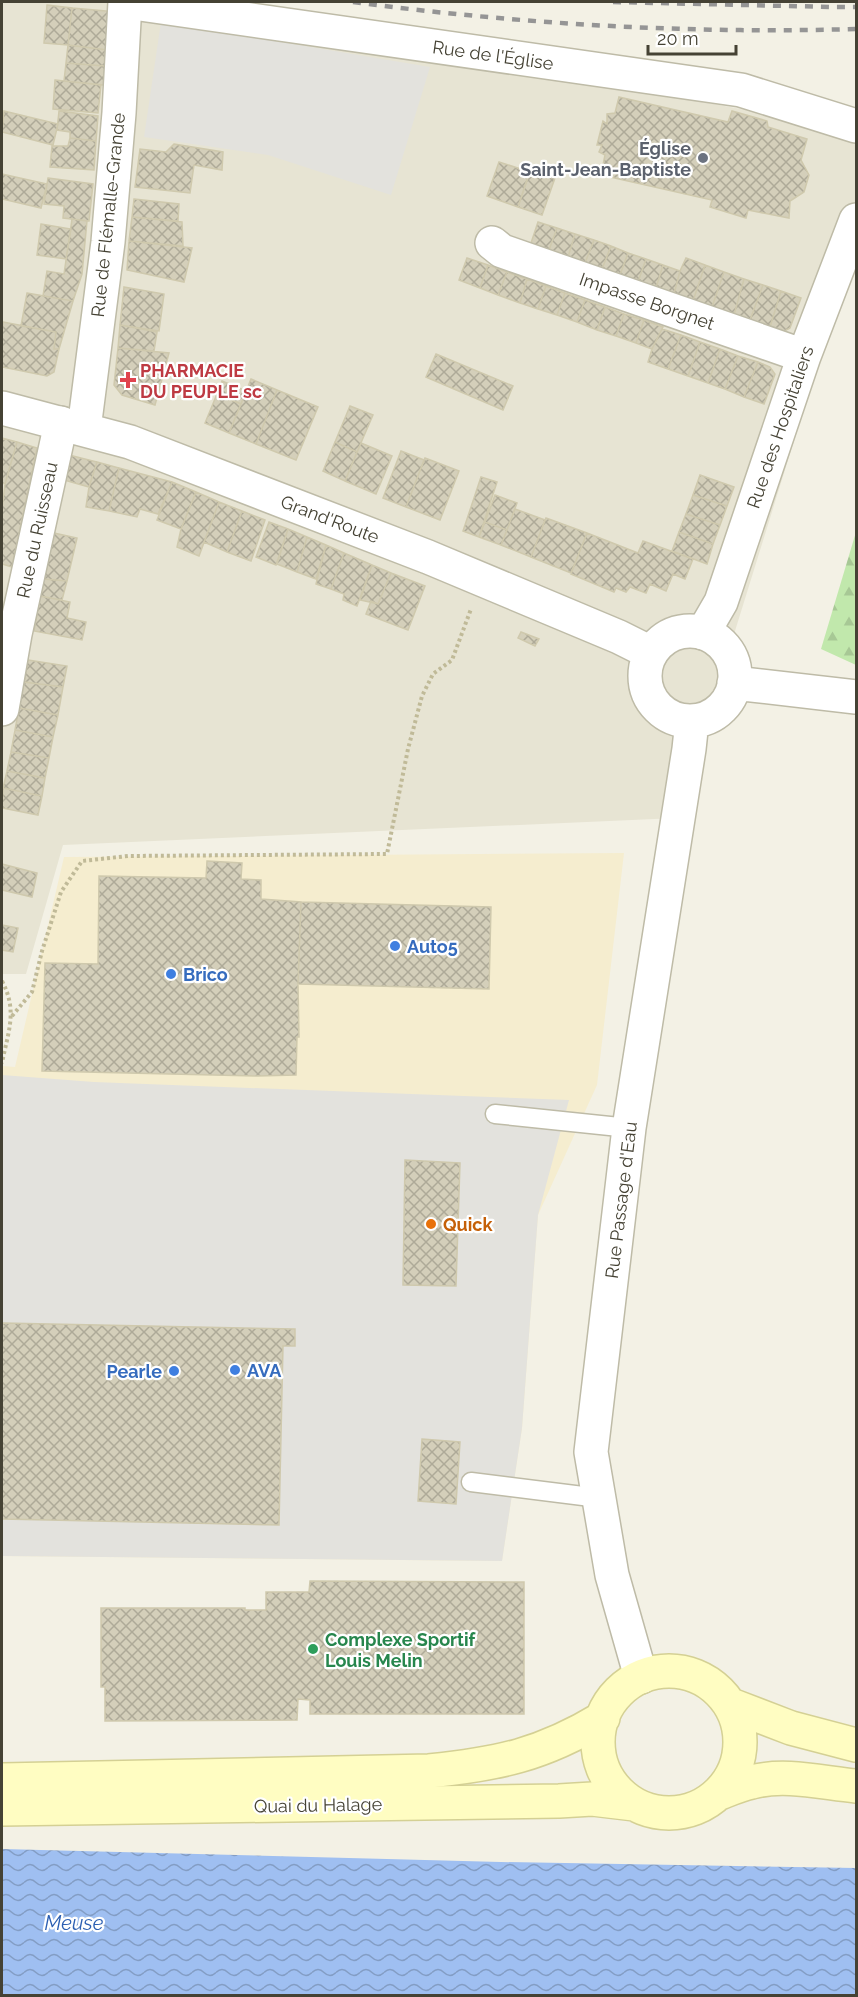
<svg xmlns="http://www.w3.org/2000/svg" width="858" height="1997" font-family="Raleway,sans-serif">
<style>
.residential{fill:#e7e4d3}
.commercial{fill:#f5edcf}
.forest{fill:url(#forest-firs)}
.parking{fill:#e3e2dd}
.water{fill:url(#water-waves)}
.building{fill:url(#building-cross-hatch);stroke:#cfc9ad;stroke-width:1.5}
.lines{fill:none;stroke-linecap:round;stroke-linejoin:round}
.service-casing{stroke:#bebba7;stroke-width:21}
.minor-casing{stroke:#bebba7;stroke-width:36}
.tertiary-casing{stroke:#bebba7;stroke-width:36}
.secondary-casing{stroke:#d4d094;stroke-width:36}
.path{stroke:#c0ba98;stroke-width:4;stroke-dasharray:3 3;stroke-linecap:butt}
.service{stroke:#fff;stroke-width:18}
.minor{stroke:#fff;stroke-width:33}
.tertiary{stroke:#fff;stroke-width:33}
.secondary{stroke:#fffdc2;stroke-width:33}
.rail{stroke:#959595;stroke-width:4.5;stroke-dasharray:8 8;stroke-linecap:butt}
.worship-dot{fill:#6b7280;stroke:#fff;stroke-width:2}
.health-dot{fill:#e0444e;stroke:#fff;stroke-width:2}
.shop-dot{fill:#3f7fe0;stroke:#fff;stroke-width:2}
.food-dot{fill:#e8710a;stroke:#fff;stroke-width:2}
.leisure-dot{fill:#2e9e5b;stroke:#fff;stroke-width:2}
.labels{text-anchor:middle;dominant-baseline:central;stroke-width:4.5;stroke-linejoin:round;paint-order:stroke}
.street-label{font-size:18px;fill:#454234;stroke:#fff}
.worship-label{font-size:18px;font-weight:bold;fill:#5b616d;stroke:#fff;text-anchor:end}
.health-label{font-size:18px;font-weight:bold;fill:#be3a42;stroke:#fff;text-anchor:start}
.shop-label{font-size:18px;font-weight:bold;fill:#366cbe;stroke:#fff;text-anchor:start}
.food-label{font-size:18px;font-weight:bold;fill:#c56008;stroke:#fff;text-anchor:start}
.leisure-label{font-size:18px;font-weight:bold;fill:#27864d;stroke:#fff;text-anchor:start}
.water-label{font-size:20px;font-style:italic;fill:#2c5fb2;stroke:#fff}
</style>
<defs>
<pattern id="forest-firs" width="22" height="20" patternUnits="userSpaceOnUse" patternTransform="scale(1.5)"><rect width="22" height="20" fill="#c1e8ac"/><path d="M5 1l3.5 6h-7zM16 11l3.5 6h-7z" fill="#a7c895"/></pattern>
<pattern id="water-waves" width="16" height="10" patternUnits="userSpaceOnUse" patternTransform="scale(1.5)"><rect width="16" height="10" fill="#9fbff1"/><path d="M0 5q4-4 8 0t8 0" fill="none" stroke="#839dc4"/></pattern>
<pattern id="building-cross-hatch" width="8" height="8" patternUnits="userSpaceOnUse" patternTransform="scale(1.5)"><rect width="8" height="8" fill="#d4cfba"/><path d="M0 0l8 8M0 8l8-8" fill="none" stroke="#aeaa98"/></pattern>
</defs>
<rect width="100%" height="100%" fill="#f3f1e5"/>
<path class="residential" d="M2,2H158L856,130V241L677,818L63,845L26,974H2Z"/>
<path class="commercial" d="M624,853L597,1085L538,1215L522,1428L502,1561L2,1556V1066L15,1067L64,857Z"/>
<path class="forest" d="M856,532V665L821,649Z"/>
<path class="parking" d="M161,22L430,67L391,195L268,155L144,137Z
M2,1075L94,1082L569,1100L538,1215L522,1428L502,1561L2,1556Z"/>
<path class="water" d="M2,1849L501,1862L856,1868V1995H2Z"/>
<path class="building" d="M47,5L72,8L68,45L44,43Z
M72,8L117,12L107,50L68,45Z
M68,45L107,50L105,66L66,63Z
M66,63L105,66L104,85L64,81Z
M55,80L101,85L98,113L53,109Z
M619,97L728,122L732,111L767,121L768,127L807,139L801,160L809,175L804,192L790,201L789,218L748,210L746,218L710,207L712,200L601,175L605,155L599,152L602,145H597L603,121L607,124V114L615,113Z
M4,111L58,124L53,145L2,132Z
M59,111L98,116L96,141L70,138V132L57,130Z
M70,138L96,141L94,170L50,167L52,146H68Z
M174,144L223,152L222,170L194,165L190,193L135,187L140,149L166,152Z
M499,162L530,172L518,207L487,196Z
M530,170L555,178L542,215L518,207Z
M2,174L47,184L41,208L2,199Z
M48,178L93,184L89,221L63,218L64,206L44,204Z
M134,199L179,204L178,221L132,217Z
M132,217L182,222L183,246L129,241Z
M72,219L87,221L82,274L73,301L43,296L47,271L64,274Z
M538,222L557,228L549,250L531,243Z
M41,224L71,229L66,259L37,255Z
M557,228L575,234L568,257L549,250Z
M575,234L594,240L585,263L568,257Z
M594,240L611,246L602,269L585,263Z
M129,241L192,248L184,282L127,270Z
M611,246L628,253L620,275L602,269Z
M628,253L646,259L638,282L620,275Z
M467,258L488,265L480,288L459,280Z
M686,258L705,265L693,301L674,294L680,271Z
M646,259L663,265L656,288L638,282Z
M488,265L507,272L498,295L480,288Z
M663,265L680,271L674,294L656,288Z
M705,265L724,272L712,307L693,301Z
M507,272L527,279L520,303L498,295Z
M724,272L744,279L734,315L712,307Z
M527,279L546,286L538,309L520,303Z
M744,279L763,285L750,320L734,315Z
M763,285L781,291L770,327L750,320Z
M546,286L565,293L557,315L538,309Z
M124,287L164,294L159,331L120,325Z
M781,291L801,298L790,328L783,332L770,327Z
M27,293L73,301L59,349H54L56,332L21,326Z
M565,293L585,300L577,322L557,315Z
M585,300L605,307L597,330L577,322Z
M605,307L624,314L616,336L597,330Z
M624,314L644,320L636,343L616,336Z
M644,320L663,327L652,349L636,343Z
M3,322L56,332L54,349H59L54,372L47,376L2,367V332Z
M120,325L157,332L154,351L118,348Z
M662,329L681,335L668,369L648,362L652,349Z
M681,335L700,342L688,376L668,369Z
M700,342L720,349L708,383L688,376Z
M118,348L169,353L155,405L122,395L114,385Z
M720,349L738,356L725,389L708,383Z
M436,354L513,386L503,410L426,377Z
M738,356L758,362L744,397L725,389Z
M758,362L770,367L775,374L764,404L744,397Z
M251,379L277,390L256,444L229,433Z
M222,381L246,391L241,404L217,394Z
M277,390L318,407L296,460L256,444Z
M217,394L241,404L229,433L205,423Z
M350,406L373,415L357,452L335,442Z
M2,438L17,442L5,484L2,483Z
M17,442L37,448L12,567L2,564V509L5,484Z
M335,442L357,452L345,481L323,471Z
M361,443L392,456L376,494L345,481Z
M401,451L424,460L406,507L383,498Z
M69,455L97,462L89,487L64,480Z
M425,458L459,471L440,520L406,507Z
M97,462L119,468L109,511L86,507L89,487Z
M119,468L172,482L158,514L140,509L137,517L109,511Z
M700,475L734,487L727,506L693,495Z
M481,477L497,482L479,537L463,531Z
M172,482L196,492L181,529L157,520Z
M196,492L219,502L199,556L177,547L181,529Z
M495,495L517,503L507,530L485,522Z
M693,495L727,506L720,525L686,514Z
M219,502L242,511L227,552L204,542Z
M515,509L545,520L531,557L501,545Z
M242,511L265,520L251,561L227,552Z
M686,514L720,525L713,544L679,532Z
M546,518L587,533L571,573L531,557Z
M269,522L288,529L276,565L256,557Z
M485,522L507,530L501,545L479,537Z
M288,529L307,537L297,572L277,564Z
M679,532L713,544L707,564L672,551Z
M54,533L77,538L67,581L44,579Z
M587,533L638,553L643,541L693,559L685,579L673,574L666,591L650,584L646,593L630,587L626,592L616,588L614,592L571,574Z
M307,537L326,545L316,579L297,572Z
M326,545L344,553L331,589L316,584Z
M344,553L372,565L357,606L343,600L344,594L331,589Z
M372,565L391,573L378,604L360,600Z
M391,573L425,586L408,630L366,614L371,601L378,604Z
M44,579L67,581L62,600L40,596Z
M40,596L70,602L67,618L86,622L82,640L34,631Z
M521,632L539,639L535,646L518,638Z
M28,660L67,666L63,687L24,682Z
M24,682L63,687L58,715L19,708Z
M19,708L58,715L53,737L15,730Z
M15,730L53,737L49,758L11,752Z
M11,752L49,758L45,778L7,771Z
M7,771L45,778L42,796L3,788Z
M3,788L42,796L38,815L2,808Z
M207,861L242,863L241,879L261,880V899L301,902L298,984L299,1037H297L296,1075L257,1076L42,1071L45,963L98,964L99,876L206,878Z
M2,864L37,873L32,897L2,890V893Z
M301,902L491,907L489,989L298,984Z
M2,925L18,928L13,952L2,950Z
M405,1160L460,1163L456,1286L403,1285Z
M2,1323L295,1329V1346H283L279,1525L2,1519Z
M422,1439L460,1442L456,1504L418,1501Z
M310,1581L524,1582V1714H310V1700L298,1699L297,1720L105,1721V1687H101V1608H245V1610H266V1592H309Z"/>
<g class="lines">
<defs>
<path id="service" d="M495,1114L629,1128
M471,1482L599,1498"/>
<path id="minor" d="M126,2L741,90L856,126
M492,243L502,251L804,356
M703,633L721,602L804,356L856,220
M2,709L15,634L61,423"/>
<path id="tertiary" d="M2,408L130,442L428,557L619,637L651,653
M84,429L108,242L119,113L125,2
M645 676a45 45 0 1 1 90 0a45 45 0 1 1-90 0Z
M734,683L856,697
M641,1677L612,1575L591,1452L629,1128L689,749L692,721"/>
<path id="secondary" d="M598 1742a71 71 0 1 1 142 0a71 71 0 1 1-142 0Z
M731,1705L791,1728L856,1745
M2,1780L429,1771C498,1764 542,1755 603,1718
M720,1793C730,1789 741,1784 752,1782C785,1773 823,1783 856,1786
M2,1809L559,1801L592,1799L634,1804"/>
</defs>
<use href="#service" class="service-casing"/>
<use href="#minor" class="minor-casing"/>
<use href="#tertiary" class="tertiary-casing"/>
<use href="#secondary" class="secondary-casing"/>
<path class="path" d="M2,981C18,1011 8,1032 2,1063
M12,1016L32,992L42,951L61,892L82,861L128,856L387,854L408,749L422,696L433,674L452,660L471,609"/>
<use href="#service" class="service"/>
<use href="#minor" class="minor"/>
<use href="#tertiary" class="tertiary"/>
<use href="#secondary" class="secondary"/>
<path class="rail" d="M353,2C520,24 688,34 856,29
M613,2L833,7H856"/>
</g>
<circle class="worship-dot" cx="703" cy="158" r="6"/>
<path class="health-dot" d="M125 371h6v6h6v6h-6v6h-6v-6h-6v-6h6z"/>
<g class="shop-dot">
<circle cx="395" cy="946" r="6"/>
<circle cx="171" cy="974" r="6"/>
<circle cx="235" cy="1370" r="6"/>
<circle cx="174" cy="1371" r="6"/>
</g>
<circle class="food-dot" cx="431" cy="1224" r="6"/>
<circle class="leisure-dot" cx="313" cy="1649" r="6"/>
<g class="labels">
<g class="street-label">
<text transform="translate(493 55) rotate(8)">Rue de l'Église</text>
<text transform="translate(108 215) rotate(-84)">Rue de Flémalle-Grande</text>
<text transform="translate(647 301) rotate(19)">Impasse Borgnet</text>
<text transform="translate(780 427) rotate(-71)">Rue des Hospitaliers</text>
<text transform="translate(330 519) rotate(21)">Grand'Route</text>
<text transform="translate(37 530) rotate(-78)">Rue du Ruisseau</text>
<text transform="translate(621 1200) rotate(-83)">Rue Passage d'Eau</text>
<text transform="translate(318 1805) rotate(-1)">Quai du Halage</text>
</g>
<g class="worship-label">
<text x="691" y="148">Église<tspan x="691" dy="21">Saint-Jean-Baptiste</tspan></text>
</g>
<g class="health-label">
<text x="140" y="370">PHARMACIE<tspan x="140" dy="21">DU PEUPLE sc</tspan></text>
</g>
<g class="shop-label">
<text x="407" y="946">Auto5</text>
<text x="183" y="974">Brico</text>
<text x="247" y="1370">AVA</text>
<text x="162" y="1371" text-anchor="end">Pearle</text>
</g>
<g class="food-label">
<text x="443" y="1224">Quick</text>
</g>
<g class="leisure-label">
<text x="325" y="1639">Complexe Sportif<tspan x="325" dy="21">Louis Melin</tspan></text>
</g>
<g class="water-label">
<text x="74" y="1923">Meuse</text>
</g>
</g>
<rect width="858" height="1997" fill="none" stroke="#454234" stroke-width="6"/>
<path d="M648 45v9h88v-9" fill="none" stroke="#454234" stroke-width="3"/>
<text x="657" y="45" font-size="18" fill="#454234" stroke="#ffffff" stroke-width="4.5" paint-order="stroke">20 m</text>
</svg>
